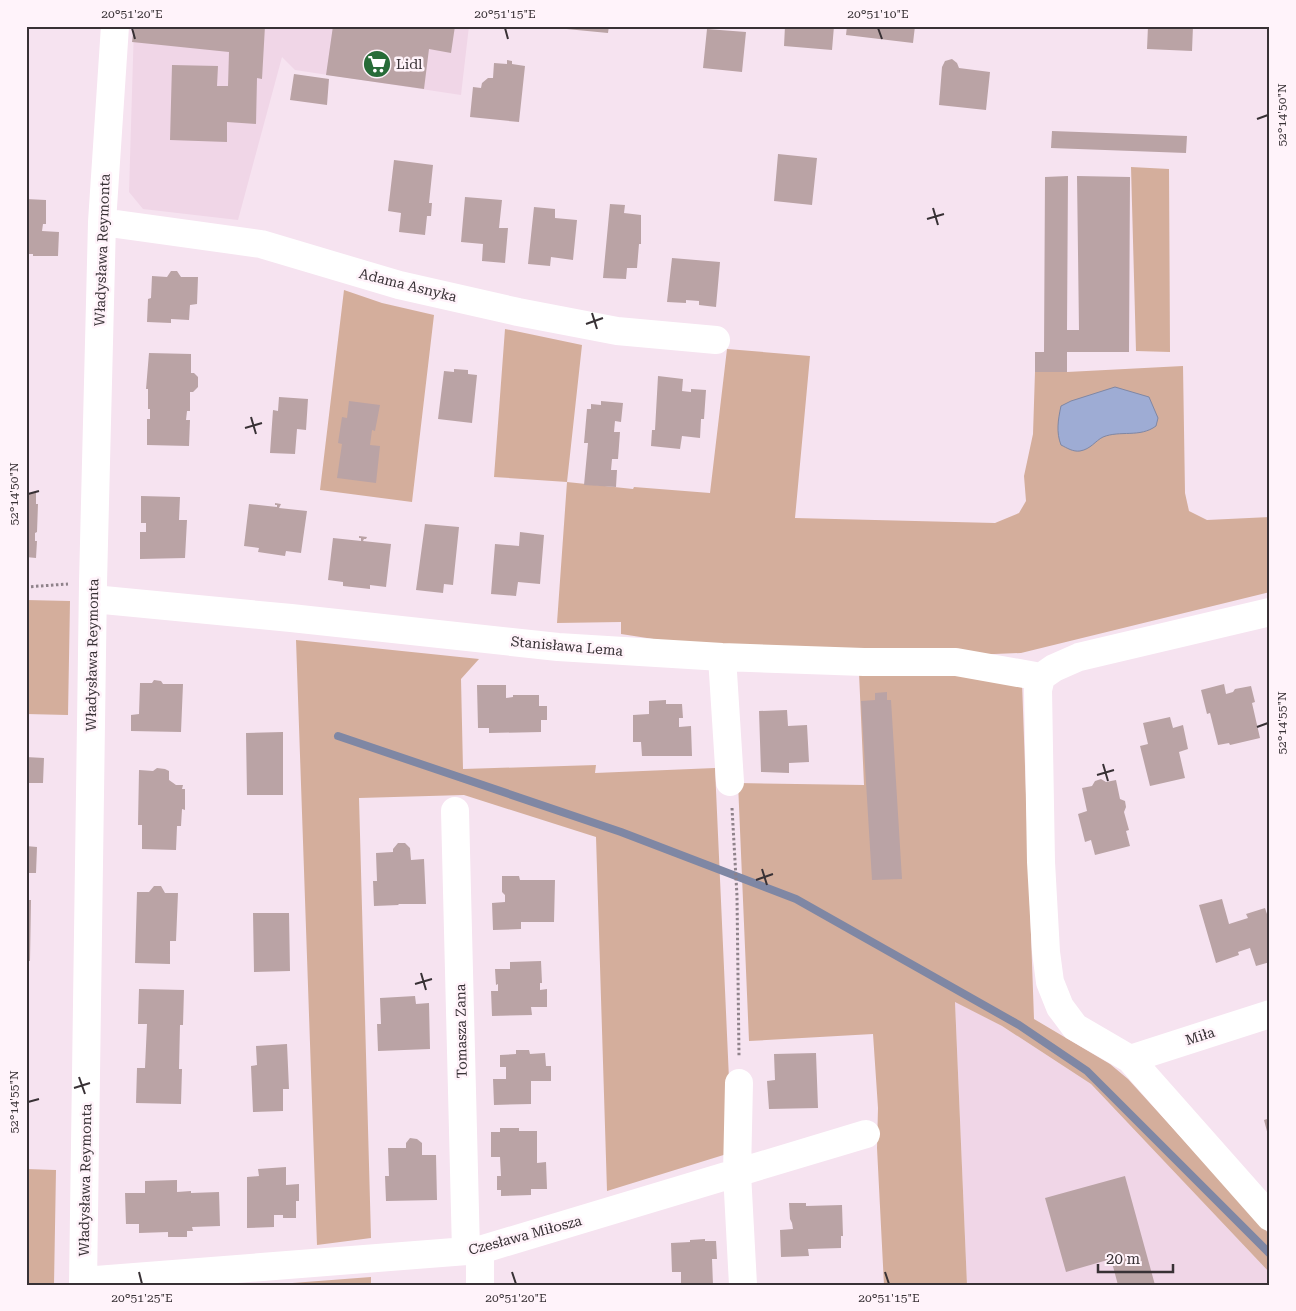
<svg xmlns="http://www.w3.org/2000/svg" width="1296" height="1311" font-family="'Roboto Serif',serif">
<style>
.built{fill:#f0d6e7}
.green{fill:#d4ae9c}
.water{fill:#9eacd4;stroke:#7f87a4}
.lines{fill:none;stroke-linecap:round;stroke-linejoin:round}
.stream{stroke:#7f87a4;stroke-width:8}
.building{fill:#baa3a5}
.path{stroke:#8f828a;stroke-width:3;stroke-dasharray:2.5 2.5;stroke-linecap:butt}
.minor{stroke:#fff;stroke-width:28}
.ticks{fill:none;stroke:#383135;stroke-width:2}
.labels{text-anchor:middle;dominant-baseline:central;stroke-width:5;stroke-linejoin:round;paint-order:stroke}
.poi-label{font-size:14px;fill:#383135;stroke:#fff3fa;text-anchor:start}
.street-label{font-size:14px;fill:#383135;stroke:#fff3fa}
.neatline{fill:none;stroke:#383135;stroke-width:2}
.ticks-label{font-size:12px;text-anchor:middle;fill:#383135}
</style>
<rect width="100%" height="100%" fill="#f6e3f0"/>
<path class="built" d="M134,26H469L461,95L295,70L282,57L238,220L143,209L129,192Z
M955,1001L1002,1026L1091,1084L1270,1273V1285H967Z"/>
<path class="green" d="M1131,167L1169,169L1170,352L1136,351Z
M344,290L382,303L434,315L412,502L320,490Z
M505,329L582,345L567,482L633,489L634,487L710,493L727,349L810,356L795,518L995,523L1019,513L1026,501L1024,476L1033,434L1035,372H1067L1183,366L1185,493L1189,511L1207,520L1270,517V592L1021,653L947,656L673,642L621,634V622L557,623L567,482L494,477Z
M26,600L70,601L68,715L26,714Z
M296,640L479,659L461,679L463,769L596,765L595,773L715,768L729,1079L730,1153L607,1191L596,837L464,795L359,798L371,1238L317,1245Z
M859,673H963L1022,682L1034,1019L1110,1064L1128,1079L1270,1235V1273L1091,1084L1002,1026L955,1002L967,1285H884L877,1148L878,1108L873,1034L749,1041L738,783L864,785Z
M26,1169L56,1170L54,1285H26Z
M371,1277V1285H266Z"/>
<path class="water" d="M1115,387L1149,397L1158,418L1156,426C1140,438 1120,430 1103,437C1095,441 1091,449 1080,451C1073,452 1067,448 1061,445C1056,432 1058,420 1061,406L1071,401Z"/>
<g class="lines">
<path class="stream" d="M338,736L621,832L796,899L1019,1025L1087,1071L1270,1254"/>
</g>
<path class="building" d="M134,26H265L262,79L257,78L256,124L227,122V142L170,140L172,65L218,66L217,86H228L229,52L132,42Z
M333,26H455L451,53L429,49L424,89L326,75Z
M556,26H609L608,33L556,28Z
M785,26H834L832,50L784,46Z
M847,26H915L913,43L846,35Z
M1148,26H1193L1192,51L1147,49Z
M707,29L746,32L742,72L703,68Z
M952,59L957,63L959,68L990,72L986,110L939,105L942,67L945,61Z
M507,60L512,61V64L525,66L519,122L470,117L473,87L481,88L482,83L488,78H493L494,63L507,64Z
M294,74L329,79L327,105L290,100Z
M1052,131L1187,136L1186,153L1051,148Z
M778,154L817,158L812,205L774,201Z
M394,160L433,165L429,203H432L431,216H427L425,235L399,232L401,213L388,211Z
M1068,176L1067,330H1079L1077,176L1130,177L1129,352H1067V372H1035V352H1044L1045,177Z
M465,197L502,200L499,228H508L505,263L482,261L483,244L461,242Z
M26,199L46,200V224H43L42,231L59,232L58,256H33V254H26Z
M610,204L625,205L624,213L641,215V244H639L637,268H627L626,279L603,278Z
M534,207L555,209V218L577,220L573,260L551,257L550,266L528,264Z
M672,258L720,262L716,307L699,305V301L686,300V303L667,302Z
M171,271H177L181,277H198L197,304L190,305L189,320L171,319V323L147,322L148,299L151,298L152,276L167,277Z
M149,353L191,354V373H194L198,377V387L193,392H190V411H187L186,420H190L189,446L147,445V419H150V409H148V389H146Z
M454,369L468,370V374L477,375L472,423L438,419L444,371L454,372Z
M658,376L683,379L682,391L691,392V389L706,390L704,419H701L700,438L682,436L680,449L651,446L652,430H655Z
M279,397L308,399L306,430L297,429L295,454L270,453L273,410L278,411Z
M349,401L380,405L375,431L372,430L370,445L380,446L376,483L337,478L342,444L338,443L342,417L347,418Z
M601,401L623,403L621,422L615,421L614,432H620L618,459H612L611,470H617L616,487L584,485L588,443H584L587,409H591V404L601,405Z
M26,493H36V504H38L37,532L35,533V541H37L36,558L26,557Z
M141,496L180,497L179,520H187L185,558L140,559V532H146V523H141Z
M275,503L281,504L279,508L307,511L301,553L286,551L285,556L258,552L259,548L244,546L249,504L277,507V505H275Z
M425,524L459,527L453,585L444,584L443,593L416,590Z
M520,532L544,535L540,584L518,582L516,596L491,594L495,544L519,546Z
M359,536L367,537L366,539H364L363,541L391,544L386,587L370,585V589L343,586V582L328,580L333,538L361,541V538H359Z
M154,680L161,681L163,684H183L181,732L131,731V715L139,714L140,683H152Z
M1224,684L1226,694L1233,692L1235,689L1251,686L1255,702L1252,703L1260,738L1230,745L1229,743L1218,745L1210,713L1207,714L1201,690Z
M477,685H506V698L513,697V695H539V706H547V720H541V732L489,733V728H478Z
M887,692V700H891L902,879L872,880L861,701L875,700V693Z
M666,700V704H682L683,718H679V727L691,726L692,756H642L641,742H633V715L649,714V701Z
M787,710L788,726L807,725L809,762L789,763V773L761,772L759,711Z
M1170,717L1173,728L1183,725L1188,749L1179,752L1185,778L1150,786L1140,746L1148,744L1143,723Z
M283,732V795H247L246,733Z
M26,757L44,758L43,783H26Z
M157,768L165,769L169,771V780L176,785H183L182,789H185V810L182,809L181,826H177L176,850L142,849V825H138L139,770L153,771Z
M1101,779L1106,782L1116,780L1120,799L1125,801L1126,807L1124,812L1129,830L1126,831L1130,846L1095,855L1091,840L1085,842L1078,814L1087,811L1082,788L1092,786L1095,781Z
M398,843H405L410,848L411,860L424,859L426,904H398L399,905L374,906L373,881H377L376,853L393,852V849Z
M26,846L37,847L36,873H26Z
M502,876H519L520,880H555L554,922H521V929L493,930L492,903L505,902V895L502,892Z
M154,886H161L165,893H178L176,941H170V964L135,963L137,892H149Z
M1222,899L1229,924L1248,918L1246,914L1265,908L1270,923V962L1256,966L1250,948L1238,952L1239,955L1216,963L1199,905Z
M26,900H31L30,961H26Z
M253,913H289L290,971L254,972Z
M541,961L542,983H540V990L547,989V1007H531L532,1015L492,1016L491,991H498V984L496,985L495,969H510V962Z
M139,989L184,990L183,1025H180L179,1069H182L181,1104L136,1103L137,1068H145L147,1024H138Z
M415,996L416,1004L429,1003L430,1049L378,1051L377,1024H381L380,998Z
M287,1044L289,1089H283V1111L253,1112L251,1066L257,1065L256,1046Z
M516,1050H529L530,1054L545,1053L546,1066H551V1081H531V1104L494,1105L493,1079H506V1067H500V1055L516,1054Z
M816,1053L818,1108L769,1109L767,1081L775,1080L774,1054Z
M1270,1118V1139H1269L1264,1120Z
M500,1128H519V1131H537V1163L546,1162L547,1189H531V1195L501,1196V1190H497V1176H501L500,1157H491V1132H500Z
M410,1138L417,1139L422,1143V1155H436L437,1200L386,1201L385,1176H389L388,1148H406V1143Z
M286,1167V1185L299,1184V1201H296V1218H283V1215H274V1227L247,1228V1177L259,1176L258,1169Z
M1125,1176L1155,1285H1118L1111,1259L1066,1272L1045,1198Z
M177,1180V1192L191,1191V1193L219,1192L220,1226L192,1227L193,1231H187V1237H168V1232L139,1233V1224H126L125,1193H145V1181Z
M789,1203H806V1206L842,1205L843,1236H841V1248L808,1249L809,1256L781,1257L780,1230L793,1229L792,1223L790,1219Z
M705,1239V1241H716L717,1259H712L713,1285H681V1272H672L671,1243L690,1242V1240Z"/>
<g class="lines">
<path class="path" d="M26,587L68,584
M732,808L737,896L739,1057"/>
<path class="minor" d="M102,222L261,244L399,285L518,312L617,331L716,340
M93,599L291,618L558,647L722,657L864,662H956L1041,677
M1270,612L1079,657L1054,668L1041,677L1038,690L1041,862L1046,952L1050,982L1060,1007L1075,1027L1130,1059L1270,1217
M722,657L730,782
M455,811L466,1251
M1130,1059L1270,1014
M739,1083L737,1173L743,1285
M480,1250V1285
M83,1281L480,1250L866,1134
M83,1285L93,583L102,222L115,26"/>
</g>
<path class="ticks" d="M132,28L135,39M505,28L508,39M878,28L882,39M1257,119L1268,115M933,208L938,225M927,219L944,214M592,313L597,329M586,324L603,318M251,417L256,434M245,428L262,423M28,494L39,491M1257,727L1268,723M1103,764L1108,781M1097,775L1114,770M762,869L767,885M756,880L773,874M421,973L426,990M415,984L432,979M79,1077L85,1094M74,1088L90,1083M28,1102L39,1099M139,1272L142,1284M512,1272L516,1284M885,1272L889,1284"/>
<defs>
<symbol id="supermarket-disc" viewBox="-11 -11 22 22"><circle r="9.5" fill="#276c38" stroke="#fff3fa"/><path d="M-6-5.5h2.5l.6 2H6L4.5 2H-2.5L-4.4-4H-6ZM-1.5 3.2a1.3 1.3 0 1 0 .1 0ZM3 3.2a1.3 1.3 0 1 0 .1 0Z" fill="#fff"/></symbol>
</defs>
<g fill-rule="evenodd">
<use href="#supermarket-disc" x="361" y="48" width="32" height="32"/>
</g>
<g class="labels">
<g class="poi-label">
<text x="396" y="64">Lidl</text>
</g>
<g class="street-label">
<text transform="translate(102 250) rotate(-88)">Władysława Reymonta</text>
<text transform="translate(408 285) rotate(14)">Adama Asnyka</text>
<text transform="translate(567 646) rotate(5)">Stanisława Lema</text>
<text transform="translate(92 655) rotate(-89)">Władysława Reymonta</text>
<text transform="translate(461 1031) rotate(-91)">Tomasza Zana</text>
<text transform="translate(1200 1036) rotate(-18)">Miła</text>
<text transform="translate(85 1180) rotate(-89)">Władysława Reymonta</text>
<text transform="translate(525 1235) rotate(-15)">Czesława Miłosza</text>
</g>
</g>
<rect width="1296" height="1311" fill="none" stroke="#fff3fa" stroke-width="55"/>
<path d="M1098 1264v8h75v-8" fill="none" stroke="#383135" stroke-width="2.5"/>
<text x="1106" y="1264" font-size="15" fill="#383135" stroke="#fff3fa" stroke-width="4" paint-order="stroke">20 m</text>
<rect x="28" y="28" width="1240" height="1256" class="neatline"/>
<g class="ticks-label">
<text x="132" y="18">20°51'20"E</text>
<text x="505" y="18">20°51'15"E</text>
<text x="878" y="18">20°51'10"E</text>
<text transform="translate(1282 115) rotate(-90)" y="4">52°14'50"N</text>
<text transform="translate(14 494) rotate(-90)" y="4">52°14'50"N</text>
<text transform="translate(1282 723) rotate(-90)" y="4">52°14'55"N</text>
<text transform="translate(14 1102) rotate(-90)" y="4">52°14'55"N</text>
<text x="142" y="1302">20°51'25"E</text>
<text x="516" y="1302">20°51'20"E</text>
<text x="889" y="1302">20°51'15"E</text>
</g>
</svg>
